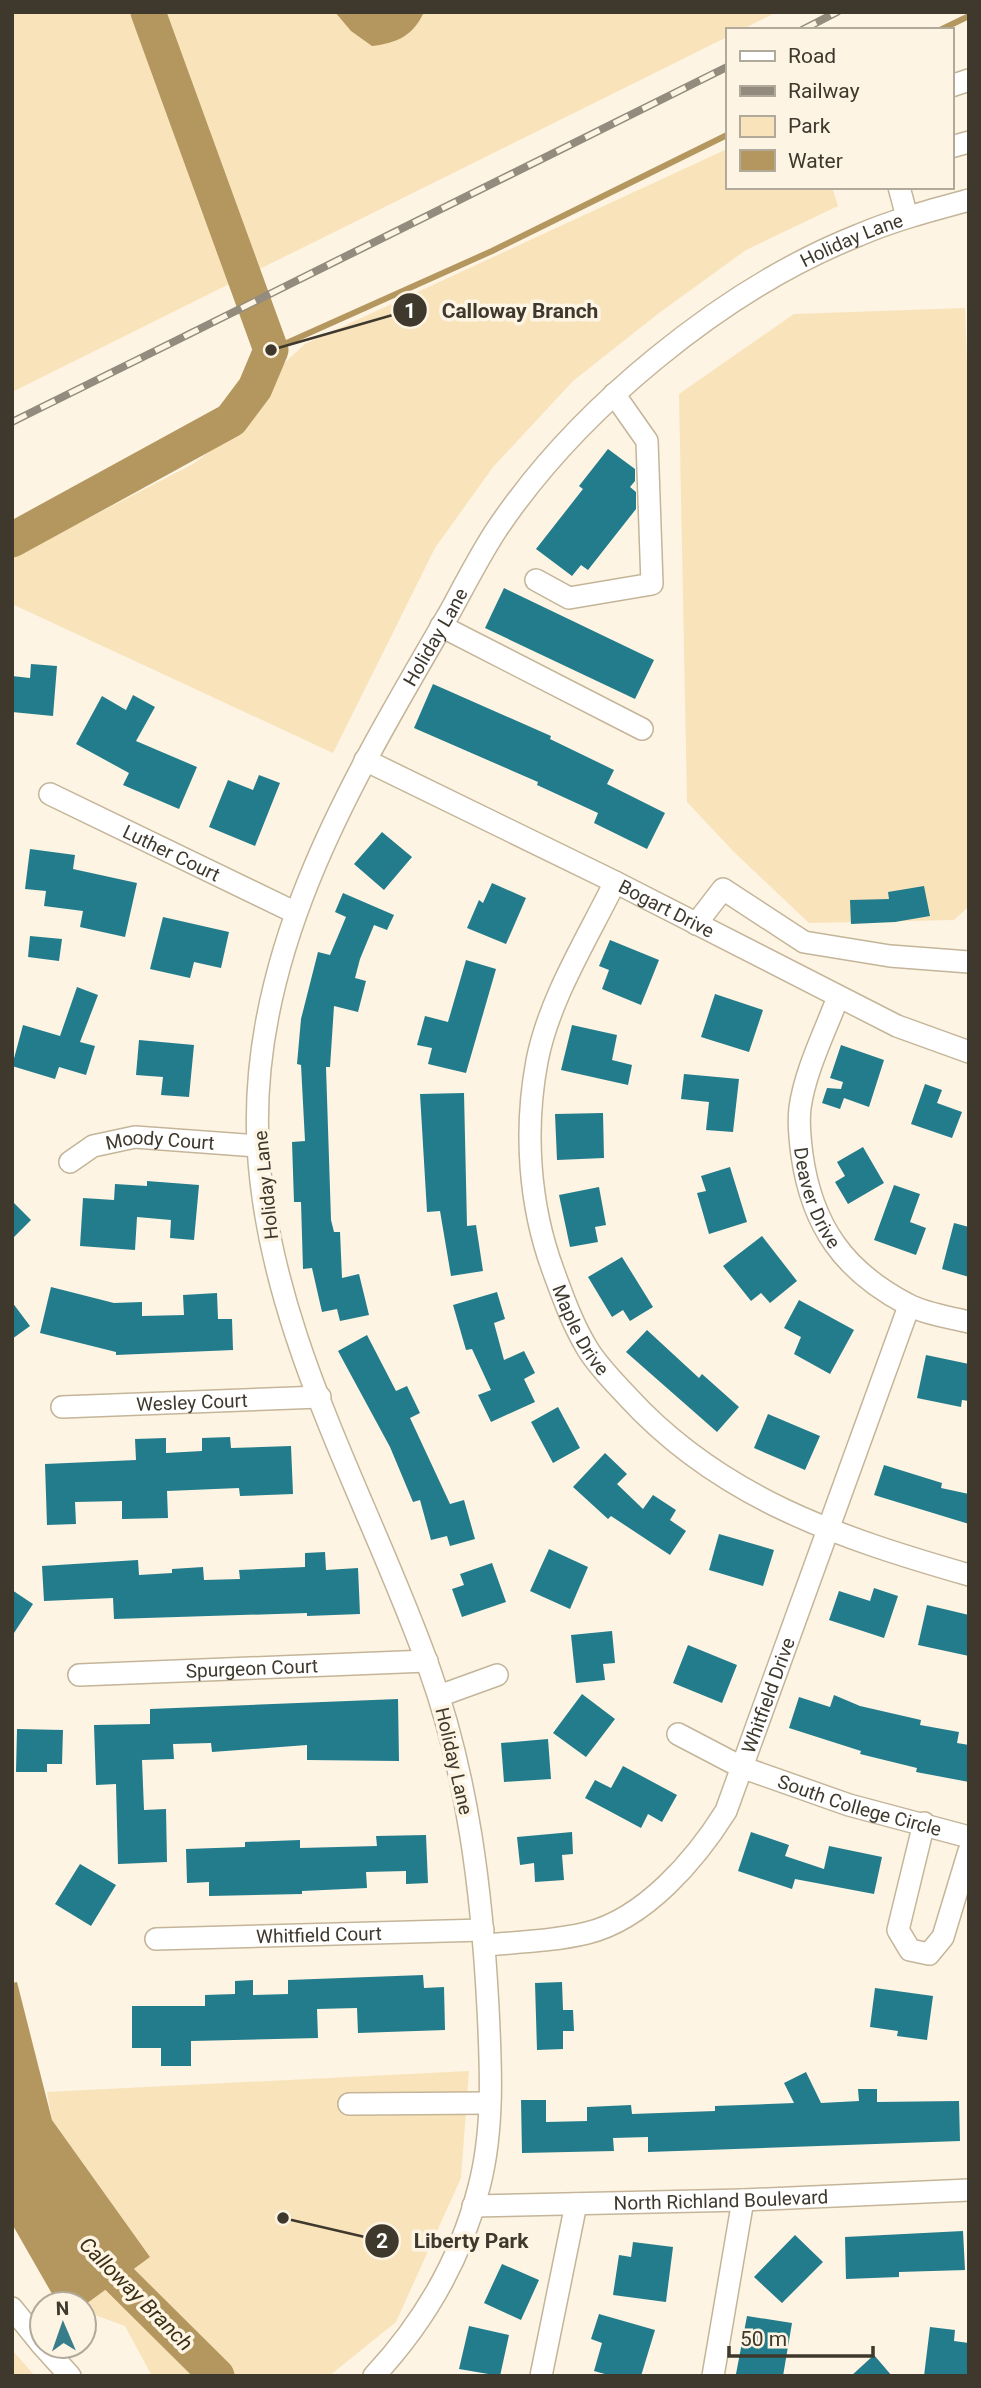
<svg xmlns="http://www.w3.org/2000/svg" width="981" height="2388" font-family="Roboto,sans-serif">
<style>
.green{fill:#f9e3ba}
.water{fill:#b4975e}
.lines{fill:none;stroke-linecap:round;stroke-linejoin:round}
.stream{stroke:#b4975e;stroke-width:6}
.river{stroke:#b4975e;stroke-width:35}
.building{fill:#237c8b}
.minor-casing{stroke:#c4b599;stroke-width:24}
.minor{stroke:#fff;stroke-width:21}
.rail-casing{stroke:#938c7e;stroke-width:8}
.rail{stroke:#fdf4e3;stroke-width:5;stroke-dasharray:16;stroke-linecap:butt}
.labels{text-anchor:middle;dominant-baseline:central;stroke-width:7;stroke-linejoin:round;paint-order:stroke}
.street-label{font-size:19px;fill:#3e382d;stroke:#fdf4e3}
.water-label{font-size:21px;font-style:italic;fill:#3a2d12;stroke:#fdf4e3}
.leader{fill:none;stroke:#3e382d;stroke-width:2.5}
.callout-dot{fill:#3e382d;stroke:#fdf4e3;stroke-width:2.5}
.mark-label{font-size:21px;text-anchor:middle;font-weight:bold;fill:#fff}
.callout-label{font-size:21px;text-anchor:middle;font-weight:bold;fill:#3e382d;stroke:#fdf4e3;stroke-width:7;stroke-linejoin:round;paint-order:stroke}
</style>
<rect width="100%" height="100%" fill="#fdf4e3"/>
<path class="green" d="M12,12H777L741,30H727V37L12,392Z
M727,149V187H832L838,206L746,250L659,313L573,381L493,467L435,548L333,753L12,604V558L193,464L247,423L280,367L305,344Z
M965,308L969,415V906L954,920L809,923L734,852L687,802L679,394L794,314Z
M469,2071L461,2178L396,2322L329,2376H152L125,2326L84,2311V2304L150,2257L52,2120L47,2092Z
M12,2350L35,2376H12Z"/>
<path class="water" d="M335,12H424C413,36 397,43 372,46L351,31Z
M17,1982L52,2120L150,2257L86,2304L55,2299L12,2224V1983Z"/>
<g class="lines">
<path class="stream" d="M940,30L969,16
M271,350L492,251L727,135"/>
<path class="river" d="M12,540L231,420L255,388L271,350L148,12
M85,2245L217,2376"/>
</g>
<path class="building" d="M608,449L635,469V481L630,487L636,492V509L588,570L581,565L572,576L536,549L583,489L579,486Z
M504,588L654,660L635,699L485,628Z
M31,664L57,666L53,716L12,712V676L30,678Z
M433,684L551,736L550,739L614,770L607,784L665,813L647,849L594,823L598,813L537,785L538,782L414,728Z
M133,695L155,707L136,741L197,767L179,809L123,785L129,773L76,744L102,696L126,710Z
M259,775L280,783L255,846L209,827L228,780L253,790Z
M382,832L412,857L384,890L354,864Z
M30,849L75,855L73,869L137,883L125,937L80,927L83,911L44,906L46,891L25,889Z
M492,883L526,898L506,944L467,928L479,900L483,903Z
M924,886L930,916L895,922L851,924L850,900L889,899L888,892Z
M343,893L394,915L387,930L374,925L360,959L355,978L366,981L358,1012L334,1006L330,1067H326L331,1220L334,1232H340L342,1278L359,1274L369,1315L340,1321L337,1309L322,1312L312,1268L303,1269L301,1202H294L292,1142L305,1141L301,1065L297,1064L301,1019L318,952L330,955L346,917L335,912Z
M163,917L229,932L221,968L194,962L190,978L150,969Z
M30,936L62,939L59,961L28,957Z
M610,940L659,960L641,1005L602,989L609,970L599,966Z
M466,960L496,969L466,1073L428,1064L432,1048L417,1045L425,1016L448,1022Z
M77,987L98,995L80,1042L95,1046L86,1075L59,1067L55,1079L12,1066L23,1025L60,1036Z
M715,994L763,1010L749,1052L701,1037Z
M572,1025L617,1035L612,1060L632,1065L628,1085L561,1070Z
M139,1040L194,1045L189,1097L161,1095L163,1077L136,1075Z
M841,1045L884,1060L869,1107L844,1098L840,1109L822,1103L827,1088L841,1089L843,1082L830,1078Z
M684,1074L739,1079L733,1132L706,1130L709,1102L681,1099Z
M925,1084L942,1090L937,1103L962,1112L952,1138L911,1124Z
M464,1093L467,1226L476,1225L483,1271L451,1276L440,1211L427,1212L420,1094Z
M603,1113L604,1158L557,1160L555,1114Z
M863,1147L884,1183L848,1204L835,1182L845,1176L837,1162Z
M730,1167L747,1222L709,1234L697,1193L706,1191L701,1176Z
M147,1181L199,1185L194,1240L170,1238L171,1220L137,1217L135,1250L80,1246L83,1198L114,1200L115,1184L147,1186Z
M894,1185L920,1194L910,1222L926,1228L916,1255L874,1240Z
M599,1187L606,1225L595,1227L598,1242L570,1247L559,1195Z
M12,1201L31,1220L12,1239Z
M954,1223L969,1227V1277L942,1269Z
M762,1236L797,1281L770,1303L761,1293L751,1301L723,1266Z
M622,1257L653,1307L630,1321L623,1310L612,1317L588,1277Z
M51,1287L114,1303L142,1302V1316L184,1315L183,1295L217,1293L218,1319H232L233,1350L116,1355V1352L40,1333Z
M497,1292L505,1319L494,1323L504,1360L524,1351L535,1373L524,1379L535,1402L491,1422L478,1395L491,1390L472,1349L466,1350L453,1305Z
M799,1300L854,1330L830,1374L794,1354L801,1337L784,1328Z
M12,1302L30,1326L12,1339Z
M647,1330L699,1378L702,1374L739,1407L717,1432L626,1352Z
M367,1335L396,1391L407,1386L420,1413L410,1418L450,1504L464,1500L475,1539L450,1546L447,1536L431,1540L420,1500L413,1502L390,1447L338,1351Z
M926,1355L969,1364V1401L962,1400L961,1407L917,1398Z
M558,1407L580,1448L553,1463L531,1422Z
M768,1414L820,1436L805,1470L754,1448Z
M230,1437L231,1448L291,1446L293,1494L240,1496L239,1488L167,1491L168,1518L122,1519V1501L75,1502L76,1524L47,1525L45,1464L136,1460L135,1439L166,1438V1453L202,1451V1438Z
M605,1453L627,1474L617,1484L643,1509L653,1495L676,1510L670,1520L686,1531L670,1555L611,1516L608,1519L573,1487Z
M884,1465L942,1483L941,1488L969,1494V1524L874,1495Z
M719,1534L774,1550L763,1586L709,1570Z
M549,1549L588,1567L570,1609L530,1591Z
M325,1552L326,1570L358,1568L360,1614L307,1616V1613L114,1619L113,1598L44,1601L42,1566L138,1560L139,1575L172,1573V1569L203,1567L204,1580L240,1579L239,1570L305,1567V1553Z
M492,1563L506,1602L462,1617L452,1589L464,1585L460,1574Z
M874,1588L898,1596L884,1638L829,1620L839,1591L870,1601Z
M12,1590L33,1604L12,1636Z
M927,1605L969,1615V1656L918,1645Z
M612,1631L615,1663L603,1664L605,1680L576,1683L571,1635Z
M688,1645L737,1665L722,1703L673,1683Z
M582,1694L615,1719L586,1757L553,1733Z
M834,1695L860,1706L921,1720L920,1725L959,1732L957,1743L969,1745V1782L916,1772L917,1768L860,1754L861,1751L789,1728L799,1697L830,1707Z
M398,1699L399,1761L307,1760V1745L212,1752L211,1743L173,1744L174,1759L142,1760L144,1810L166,1809L167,1862L118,1864L116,1784L96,1785L94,1725L150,1724V1709Z
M17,1729L63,1730L62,1764H47V1772H16Z
M548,1739L551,1779L504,1782L501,1743Z
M623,1766L677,1795L662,1822L648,1814L641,1828L585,1798L595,1780L611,1788Z
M572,1832L573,1854L562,1855L564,1880L535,1882L534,1863L520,1865L517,1837Z
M751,1832L789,1845L785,1856L824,1869L829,1846L882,1857L874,1894L795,1879L792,1889L738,1871Z
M426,1835L428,1883L406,1884V1871L366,1872L367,1888L302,1891V1894L209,1896V1882L187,1883L186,1849L245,1847V1842L300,1840V1848L377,1846L376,1836Z
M80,1864L116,1885L91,1926L55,1904Z
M423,1975L424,1988L444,1987L445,2030L358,2033L357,2008L317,2009L318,2038L191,2041V2066H161V2048H132V2006H205V1995L235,1994V1981L253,1980V1995L288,1994V1980Z
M562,1982L563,2010H573L574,2031H563V2049L537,2050L535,1983Z
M875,1988L933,1996L927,2040L897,2036L898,2031L870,2027Z
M806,2072L821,2103L859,2101L858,2089H877V2102L959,2101L960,2141L648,2152V2137L613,2138L614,2151L522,2153L521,2100H546V2122L587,2121V2107L631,2105L632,2114L715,2111V2106L794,2103L784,2083Z
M963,2231L965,2270L899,2272V2277L846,2279L845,2237Z
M795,2235L823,2262L782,2303L754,2277Z
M633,2242L673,2247L666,2302L613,2295L619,2255L631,2257Z
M502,2264L539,2280L521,2320L484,2303Z
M599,2314L655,2330L641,2376H612L594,2371L602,2343L591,2339Z
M747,2316L792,2323L783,2376L736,2374Z
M469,2326L509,2335L500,2376L459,2369Z
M930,2327L955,2330L954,2341L969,2343V2376H924Z
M874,2355L892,2376H851Z"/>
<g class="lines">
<defs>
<g id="minor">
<path d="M951,86L969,80"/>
<path d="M951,147L969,142"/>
<path d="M899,187L907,217"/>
<path d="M536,580L569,598L652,584L647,441L614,394"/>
<path d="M441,626L642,729"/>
<path id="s1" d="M365,760L615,882L897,1026L969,1052"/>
<path id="s2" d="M50,794L294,912"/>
<path id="s3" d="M615,882C587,939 549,999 537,1061C524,1130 529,1205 553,1270C563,1297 572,1323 587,1348C597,1365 613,1381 627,1396C720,1498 840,1538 969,1575"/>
<path d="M696,924L723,889L804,942L890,956L969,962"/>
<path id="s4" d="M838,997C825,1032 805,1071 800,1108C798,1124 800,1140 802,1155C812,1226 844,1271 907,1304C925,1314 949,1317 969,1322"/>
<path id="s5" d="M70,1162L93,1146L135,1137L258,1146"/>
<path id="s6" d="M62,1407L320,1397"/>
<path id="s7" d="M79,1675L427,1661"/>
<path d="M439,1696L497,1675"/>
<path id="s8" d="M678,1734L741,1767L849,1805L969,1837"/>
<path d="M924,1823L898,1930L910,1950L929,1954L943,1937L969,1851"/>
<path id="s9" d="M156,1939L483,1930"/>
<path id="s10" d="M485,1945C519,1942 554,1941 587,1933C645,1919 696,1859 726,1811L909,1306"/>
<path d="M349,2104L489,2103"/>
<path id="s11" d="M473,2206L743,2200L969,2190"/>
<path d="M12,2308L42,2345"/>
<path d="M43,2346L70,2376"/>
<path id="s12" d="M374,2376C424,2322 461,2259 479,2187C494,2130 491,2067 488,2008C482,1893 468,1776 429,1668C368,1497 267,1330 258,1145C248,948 356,774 451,610C465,584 479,557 495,532C576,410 723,289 859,235C894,220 932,210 969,200"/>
<path d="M541,2376L576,2204"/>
<path d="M713,2376L743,2200"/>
</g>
</defs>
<use href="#minor" class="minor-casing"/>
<use href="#minor" class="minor"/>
<defs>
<path id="rail" d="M802,30L837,12
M12,422L727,67"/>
</defs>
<use href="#rail" class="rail-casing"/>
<use href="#rail" class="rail"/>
</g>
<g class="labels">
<g class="street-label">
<text stroke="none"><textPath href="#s12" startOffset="2432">Holiday Lane</textPath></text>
<text stroke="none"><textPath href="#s12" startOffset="1844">Holiday Lane</textPath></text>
<text stroke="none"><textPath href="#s2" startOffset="135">Luther Court</textPath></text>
<text stroke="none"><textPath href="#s1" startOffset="336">Bogart Drive</textPath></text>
<text stroke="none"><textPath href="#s5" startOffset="96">Moody Court</textPath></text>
<text transform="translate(266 1185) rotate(-96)">Holiday Lane</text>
<text stroke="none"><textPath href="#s4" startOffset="210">Deaver Drive</textPath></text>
<text stroke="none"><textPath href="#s3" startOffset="474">Maple Drive</textPath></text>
<text stroke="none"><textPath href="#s6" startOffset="130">Wesley Court</textPath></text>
<text stroke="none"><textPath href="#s7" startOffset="173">Spurgeon Court</textPath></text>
<text stroke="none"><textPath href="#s10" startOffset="415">Whitfield Drive</textPath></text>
<text transform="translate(454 1761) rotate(77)">Holiday Lane</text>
<text stroke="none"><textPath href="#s8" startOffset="196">South College Circle</textPath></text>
<text stroke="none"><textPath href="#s9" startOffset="163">Whitfield Court</textPath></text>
<text stroke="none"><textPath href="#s11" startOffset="248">North Richland Boulevard</textPath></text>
</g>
<g class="water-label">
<text transform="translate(136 2294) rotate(45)">Calloway Branch</text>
</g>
</g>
<path class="leader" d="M271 350L410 310M283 2218L382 2241"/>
<g class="callout-dot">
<circle cx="271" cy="350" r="7"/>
<circle cx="283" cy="2218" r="7"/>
<circle cx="410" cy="310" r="18"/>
<circle cx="382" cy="2241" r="18"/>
</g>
<g class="mark-label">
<text x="410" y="318">1</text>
<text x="382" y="2248">2</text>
</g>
<g class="callout-label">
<text x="520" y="318">Calloway Branch</text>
<text x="471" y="2248">Liberty Park</text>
</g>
<rect width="981" height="2388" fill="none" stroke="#3e382d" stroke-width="28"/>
<rect x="726" y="28" width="228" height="161" fill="#fdf4e3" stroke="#b1a99a" stroke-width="2"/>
<rect x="740" y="51" width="35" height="10" fill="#ffffff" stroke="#b1a99a" stroke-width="2"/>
<text x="788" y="63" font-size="21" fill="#3e382d">Road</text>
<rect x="740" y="86" width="35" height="10" fill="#938c7e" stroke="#b1a99a" stroke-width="2"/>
<text x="788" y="98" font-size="21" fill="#3e382d">Railway</text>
<rect x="740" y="116" width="35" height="21" fill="#f9e3ba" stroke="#b1a99a" stroke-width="2"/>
<text x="788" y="133" font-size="21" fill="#3e382d">Park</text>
<rect x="740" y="150" width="35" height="21" fill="#b4975e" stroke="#b1a99a" stroke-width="2"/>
<text x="788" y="168" font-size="21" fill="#3e382d">Water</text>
<g transform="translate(63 2325) rotate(358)"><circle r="33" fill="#fdf4e3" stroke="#b1a99a" stroke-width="2"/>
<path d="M0-5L12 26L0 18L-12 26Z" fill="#387d8a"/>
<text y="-10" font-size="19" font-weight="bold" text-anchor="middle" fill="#3e382d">N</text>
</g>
<path d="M729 2346v10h144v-10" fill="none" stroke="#3e382d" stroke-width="3.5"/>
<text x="740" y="2346" font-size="21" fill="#3e382d" stroke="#fdf4e3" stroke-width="5" paint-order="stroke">50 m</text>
</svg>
